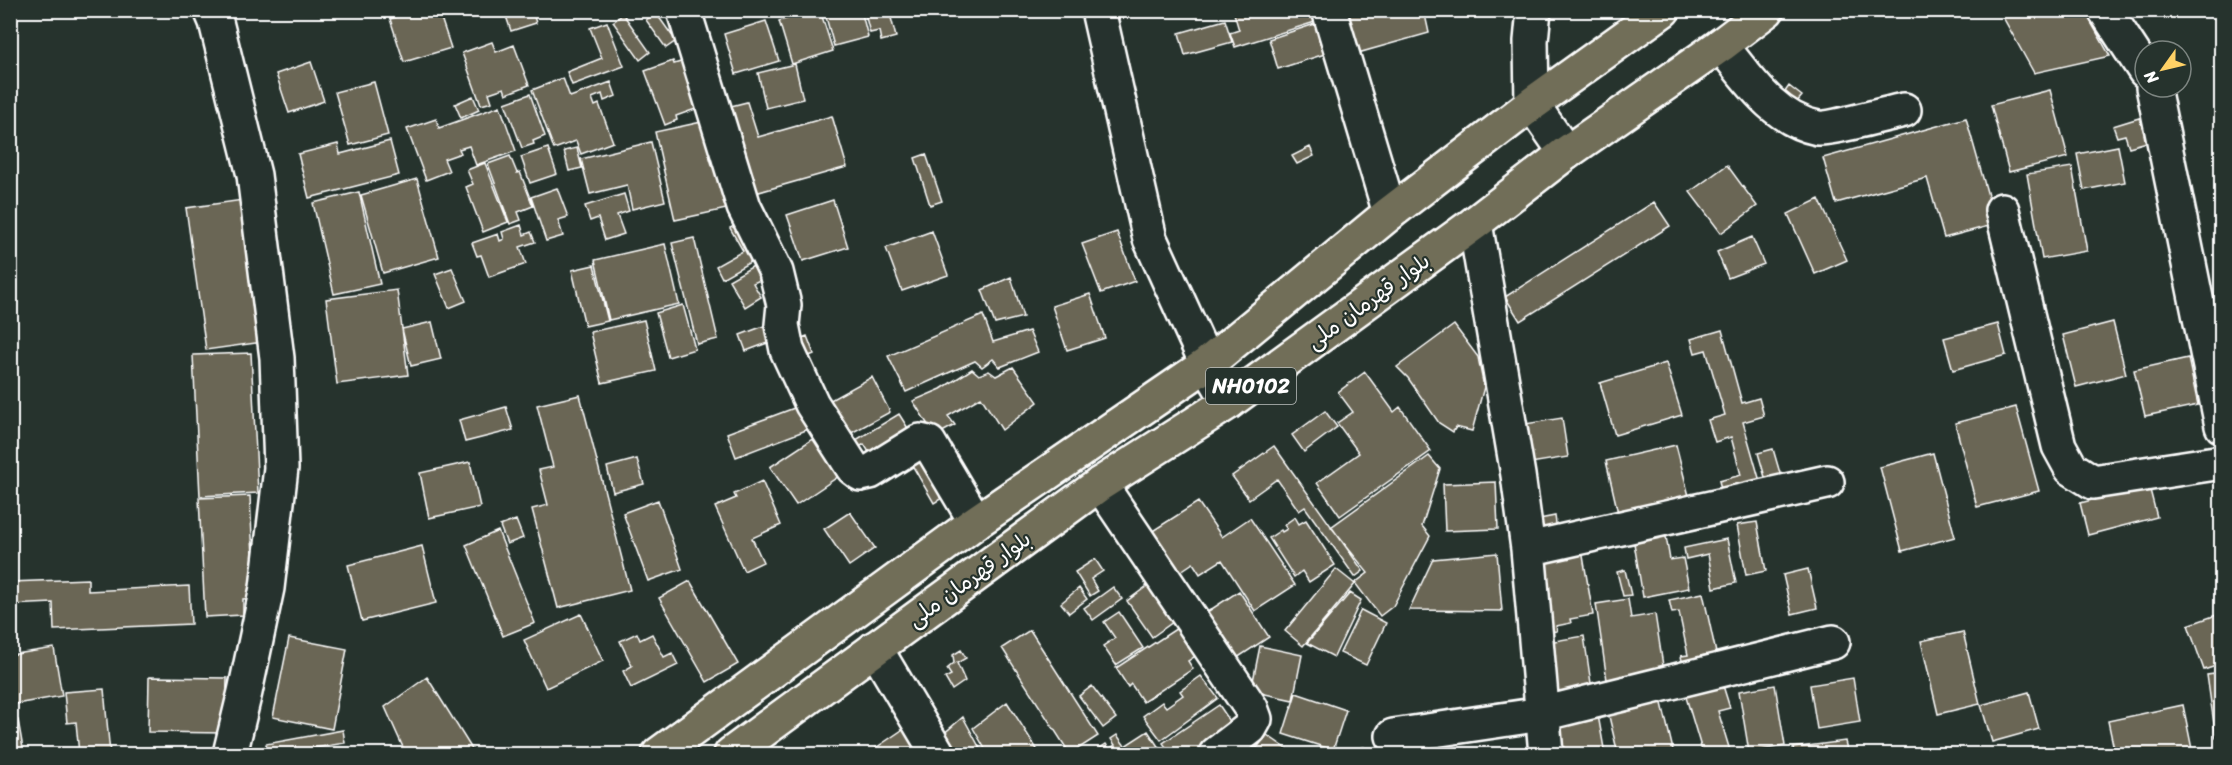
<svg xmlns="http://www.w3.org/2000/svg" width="2232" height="765" font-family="Sriracha,'Playpen Sans Arabic',sans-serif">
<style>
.building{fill:#6b6654;stroke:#fff;stroke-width:1.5}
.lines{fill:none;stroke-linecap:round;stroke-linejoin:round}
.minor-casing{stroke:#fff;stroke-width:38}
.highway-casing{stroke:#fff;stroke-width:38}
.minor{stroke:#26332d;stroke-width:33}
.highway{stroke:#716e59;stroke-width:33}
.labels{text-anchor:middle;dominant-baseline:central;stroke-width:4.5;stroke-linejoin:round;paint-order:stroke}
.shield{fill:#26332d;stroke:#bec2c0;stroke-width:1.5}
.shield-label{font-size:21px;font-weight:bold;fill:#fff}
.street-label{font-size:22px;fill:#fff;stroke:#26332d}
</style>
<rect width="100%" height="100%" fill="#26332d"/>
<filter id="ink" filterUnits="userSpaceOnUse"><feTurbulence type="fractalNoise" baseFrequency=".0167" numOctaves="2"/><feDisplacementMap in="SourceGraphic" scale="12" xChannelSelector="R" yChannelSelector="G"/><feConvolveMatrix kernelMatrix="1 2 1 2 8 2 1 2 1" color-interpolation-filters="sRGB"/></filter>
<g filter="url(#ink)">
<path class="building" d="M415,10H431L432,14L439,12L451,48L404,62L390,19Z
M504,10H532L536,23L511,31Z
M794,10H820L833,51L792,64L779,21L796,16Z
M824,10H861L868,37L834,46Z
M864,10H889L896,37L881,41L879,31L870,33Z
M1233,10H1312L1315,22L1235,47L1230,33L1239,30Z
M1344,10H1424L1429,33L1358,53Z
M1999,10H2084L2110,56L2034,73Z
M656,13L676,41L666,48L646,20Z
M623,14L650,52L640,60L613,22Z
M1225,20L1232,42L1185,55L1179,33Z
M766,21L779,61L736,74L724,34Z
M607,22L624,66L572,85L567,72L602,58L590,28Z
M1318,23L1328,53L1278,69L1269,39Z
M492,42L496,52L514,45L529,85L506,94L504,88L489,93L492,102L481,105L462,53Z
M691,59L701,107L676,116L677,120L665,125L645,71L673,61L674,64Z
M311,62L324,101L289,113L276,74Z
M795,64L803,99L766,108L758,73Z
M563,78L570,97L611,82L616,96L604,101L602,94L592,98L595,106L599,104L613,142L581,154L576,141L554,149L532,90Z
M374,82L388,135L350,145L335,92Z
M1789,86L1802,96L1796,103L1784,93Z
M2050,90L2068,157L2009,172L1991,105Z
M530,94L545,136L533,141L534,144L522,148L505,103Z
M473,96L479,110L461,118L455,104Z
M747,102L758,137L832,116L847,167L752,194L727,107Z
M500,106L516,151L476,165L469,146L459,149L461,153L444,159L449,171L426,180L407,129L436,119L439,128Z
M1966,118L1996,224L1944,238L1927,178L1836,203L1823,158Z
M2139,118L2147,142L2129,147L2125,135L2117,137L2113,126Z
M711,120L731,208L675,220L655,132Z
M390,141L399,175L309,198L298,154L338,144L340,154Z
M651,142L665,201L632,209L627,185L590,194L581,159Z
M2118,146L2125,182L2084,190L2077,154Z
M1310,147L1314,156L1297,164L1292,156Z
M548,148L557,174L530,183L521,157Z
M577,148L582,168L569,171L564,151Z
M926,154L942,201L930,205L915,158Z
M510,156L517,173L520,172L533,206L518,212L521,220L510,224L488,164Z
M485,163L508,222L483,232L466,187L473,184L467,170Z
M1727,165L1757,206L1721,233L1690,192Z
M2072,167L2087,251L2042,259L2027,174Z
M417,179L439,257L383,273L361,195Z
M557,188L568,217L558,220L563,236L546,241L531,197Z
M359,192L380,284L334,294L313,203Z
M624,194L629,211L617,215L624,234L605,240L598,218L590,221L585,206Z
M1819,199L1847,260L1815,274L1788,214Z
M243,200L263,342L206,350L186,208Z
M833,200L848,247L803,261L787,215Z
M1654,202L1670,226L1520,321L1505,297Z
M740,223L759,257L722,278L716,266L743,251L730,228Z
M521,225L524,235L531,232L535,242L520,247L526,264L489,277L481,255L477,256L472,243L498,234L500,241L504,239L502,232Z
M932,231L948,275L902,291L886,248Z
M1117,232L1135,281L1101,293L1082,244Z
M1752,237L1764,264L1728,278L1717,252Z
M694,238L718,339L697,344L672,243Z
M665,244L679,304L609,320L595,260Z
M762,261L764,287L760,280L753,283L761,297L745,307L729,280Z
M594,265L608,321L585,326L572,270Z
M452,268L466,301L449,308L435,274Z
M1011,277L1023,317L995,324L982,290Z
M397,290L408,375L337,384L326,299Z
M1090,294L1105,338L1067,350L1052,306Z
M683,305L695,349L668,357L656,313Z
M983,315L993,342L1029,331L1038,352L1000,367L993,359L982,367L975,361L906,392L888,356Z
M644,320L656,371L602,383L590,332Z
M432,322L441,359L411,366L402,329Z
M2113,322L2126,374L2076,387L2063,335Z
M772,323L778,339L746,351L740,335Z
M1998,324L2006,355L1953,370L1944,338Z
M1454,325L1478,357L1484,387L1472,431L1456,427L1453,432L1439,423L1408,378L1397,367Z
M1722,330L1742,403L1759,398L1764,416L1743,422L1761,485L1723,496L1719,481L1741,475L1731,437L1715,442L1708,420L1725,415L1706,350L1695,353L1691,339Z
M807,336L814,354L804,358L797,340Z
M251,353L258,493L200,496L193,355Z
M2188,358L2198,405L2145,416L2134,370Z
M1666,363L1682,415L1615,435L1600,383Z
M1013,367L1038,402L1002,430L981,397L948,416L955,425L935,436L913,401L941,389L972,369L979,375L989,371L996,376Z
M1365,372L1394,412L1400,407L1431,451L1340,516L1317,483L1359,453L1337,423L1353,412L1338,392Z
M872,377L890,412L844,437L825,403Z
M580,395L630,590L558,608L532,509L548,505L539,470L553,467L537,405Z
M805,404L814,427L736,457L727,433Z
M506,407L513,430L465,442L459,420Z
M2016,407L2039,491L1977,507L1955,423Z
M1325,411L1337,427L1304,452L1292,435Z
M899,414L911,433L872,457L864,444L855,450L851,443Z
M1562,418L1568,457L1531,463L1525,424Z
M823,432L848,470L796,505L770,467Z
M1676,445L1689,496L1618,513L1606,461Z
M1274,446L1363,571L1355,577L1305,507L1299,511L1277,479L1249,499L1232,476Z
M1773,449L1782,480L1767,484L1758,453Z
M1933,453L1955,537L1902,551L1880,467Z
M1429,456L1440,469L1422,526L1430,536L1393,606L1380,616L1355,583L1368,573L1331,527Z
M925,457L947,495L934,503L912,465Z
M637,459L644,484L613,492L607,467Z
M470,462L480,507L429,518L420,473Z
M762,481L781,525L752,538L763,562L744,571L715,507L736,498L734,494Z
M1496,482L1498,529L1445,531L1443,484Z
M2149,486L2157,517L2088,535L2080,503Z
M250,496L255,598L243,599V615L205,617L199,498Z
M658,500L682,569L648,581L623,513Z
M1198,502L1222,537L1250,518L1295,585L1255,611L1222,560L1200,574L1193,563L1178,573L1151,532Z
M850,512L875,548L849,566L824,529Z
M1555,516L1557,531L1531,535L1529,521Z
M1295,517L1299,524L1306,520L1335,565L1309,582L1302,571L1294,577L1269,538L1281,530L1282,532L1287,529L1284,525Z
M516,520L523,538L507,544L500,526Z
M1757,522L1766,571L1746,575L1737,525Z
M498,531L535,623L503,636L466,545Z
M1665,531L1670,560L1683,558L1689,588L1643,597L1633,537Z
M1727,539L1736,583L1714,588L1708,554L1686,559L1684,548Z
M422,546L436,603L362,621L348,565Z
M1582,550L1593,615L1570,619L1571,623L1556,626L1557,631L1544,633L1532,558Z
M1497,553L1502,611L1409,610L1433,559Z
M1095,559L1103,571L1091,579L1098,591L1090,596L1075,572Z
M1336,569L1355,584L1303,646L1285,631Z
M1808,569L1817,608L1792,614L1783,575Z
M1625,570L1631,595L1623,596L1617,572Z
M1158,578L1184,614L1152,637L1127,601Z
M88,579V591L189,586L191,624L54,630L53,603L10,605V582Z
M690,581L738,664L707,682L659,598Z
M1113,587L1122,599L1093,620L1084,608Z
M1079,588L1087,599L1069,613L1061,603Z
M1239,591L1269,637L1231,662L1201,616Z
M1350,593L1361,600L1334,657L1307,643Z
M1703,593L1716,653L1700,656L1703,667L1684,671L1681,656L1688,655L1679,612L1672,613L1669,600Z
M1628,599L1631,618L1655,614L1664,672L1607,680L1596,604Z
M1361,610L1386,623L1366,665L1340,653Z
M1119,612L1143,648L1116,665L1103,646L1115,638L1104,622Z
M2222,613V664L2204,670L2188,625Z
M581,614L603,661L546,688L524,640Z
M1188,621L1197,655L1188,661L1193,669L1143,702L1131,684L1128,687L1116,668Z
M1030,630L1098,736L1070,754L1002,648Z
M1963,632L1980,704L1938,714L1921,641Z
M637,633L640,640L652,634L664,657L672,653L678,665L631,688L623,671L632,666L620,641Z
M1584,636L1592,690L1550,696L1542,643Z
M289,638L347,649L332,729L273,717Z
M1260,646L1302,655L1293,700L1251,691Z
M54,648L62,696L10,705V655Z
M961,650L966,658L957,663L965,681L952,690L945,678L951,675L947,669L954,663L953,655Z
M2222,673V737L2216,738L2207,675Z
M1201,676L1218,698L1161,740L1143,716L1162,702L1166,707L1183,695L1180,691Z
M1720,676L1730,708L1718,711L1731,754H1703L1683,687Z
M149,677L227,678L226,733L148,732Z
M427,677L475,754H406L385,707Z
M1853,678L1860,722L1817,729L1810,685Z
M1775,685L1785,746L1749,752L1739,691Z
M1092,686L1116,718L1103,728L1079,696Z
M104,689L110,754H79L76,722L67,723L64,692Z
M2029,692L2039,729L1992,742L1981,705Z
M1296,693L1346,710L1333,750L1283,734Z
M1660,695L1674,754H1618L1607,708Z
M1007,702L1040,754H988L973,728Z
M1219,705L1236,730L1200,754H1171L1163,743Z
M2183,705L2193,754H2115L2108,721Z
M1598,715L1605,754H1559L1553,723Z
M963,717L983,754H952L941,736Z
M18,720L24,754H10V721Z
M905,728L921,754H867Z
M343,730L345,743L279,754H268L266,744Z
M1148,731L1163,754H1096L1094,752L1106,744L1109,749L1115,745L1111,739L1117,735L1125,746Z
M1267,735L1287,749L1283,754H1237L1248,741L1257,748Z
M1845,741L1848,754H1794L1793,748Z
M1364,747L1365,754H1337L1336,751Z"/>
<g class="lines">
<defs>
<path id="minor" d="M211,10L216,22L254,175L277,358L281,468L267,588L245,692L230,754
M1098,10L1150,239L1207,364L1229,402
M1329,10L1390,213
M1534,10L1531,41L1532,104L1566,153
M2105,10L2145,71
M684,11L744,207L776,272L784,305L782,325L787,350L812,404L853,468L861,474L870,472L920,441L929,443L976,522
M1721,45C1747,77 1774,120 1818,128C1828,130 1889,113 1904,110
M2153,87L2222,426
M2002,210L2059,446L2071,468L2093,482L2222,462
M1475,223L1518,475L1528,549L1546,754
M1100,484L1251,708L1255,719L1250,728L1216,754
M1528,549L1827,482
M875,648L938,754
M1393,736L1542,714L1833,642"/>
<path id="highway" d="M659,754L976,522L1207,364L1390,213L1532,104L1663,10
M731,754L1100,484L1229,402L1475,223L1566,153L1721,45L1767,10"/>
</defs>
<use href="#minor" class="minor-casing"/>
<use href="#highway" class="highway-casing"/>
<use href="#minor" class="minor"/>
<use href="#highway" class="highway"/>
</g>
</g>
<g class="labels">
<rect class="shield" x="1206" y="368" width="90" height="36" rx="4.5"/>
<g class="shield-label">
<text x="1251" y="386">NH0102</text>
</g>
<g class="street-label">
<text transform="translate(1368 301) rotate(-36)">بلوار قهرمان ملی</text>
<text transform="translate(969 579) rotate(-36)">بلوار قهرمان ملی</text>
</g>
</g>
<rect width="2232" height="765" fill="none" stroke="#26332d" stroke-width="36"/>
<rect x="18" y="18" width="2196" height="729" fill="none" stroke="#fff" stroke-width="2" filter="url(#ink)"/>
<g transform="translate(2163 69) rotate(236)"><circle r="28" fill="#26332d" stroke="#7d8581" stroke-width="1.5"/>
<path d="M0-4.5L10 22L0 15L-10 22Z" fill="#ffd166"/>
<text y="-9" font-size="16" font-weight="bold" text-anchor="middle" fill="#ffffff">N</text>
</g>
</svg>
